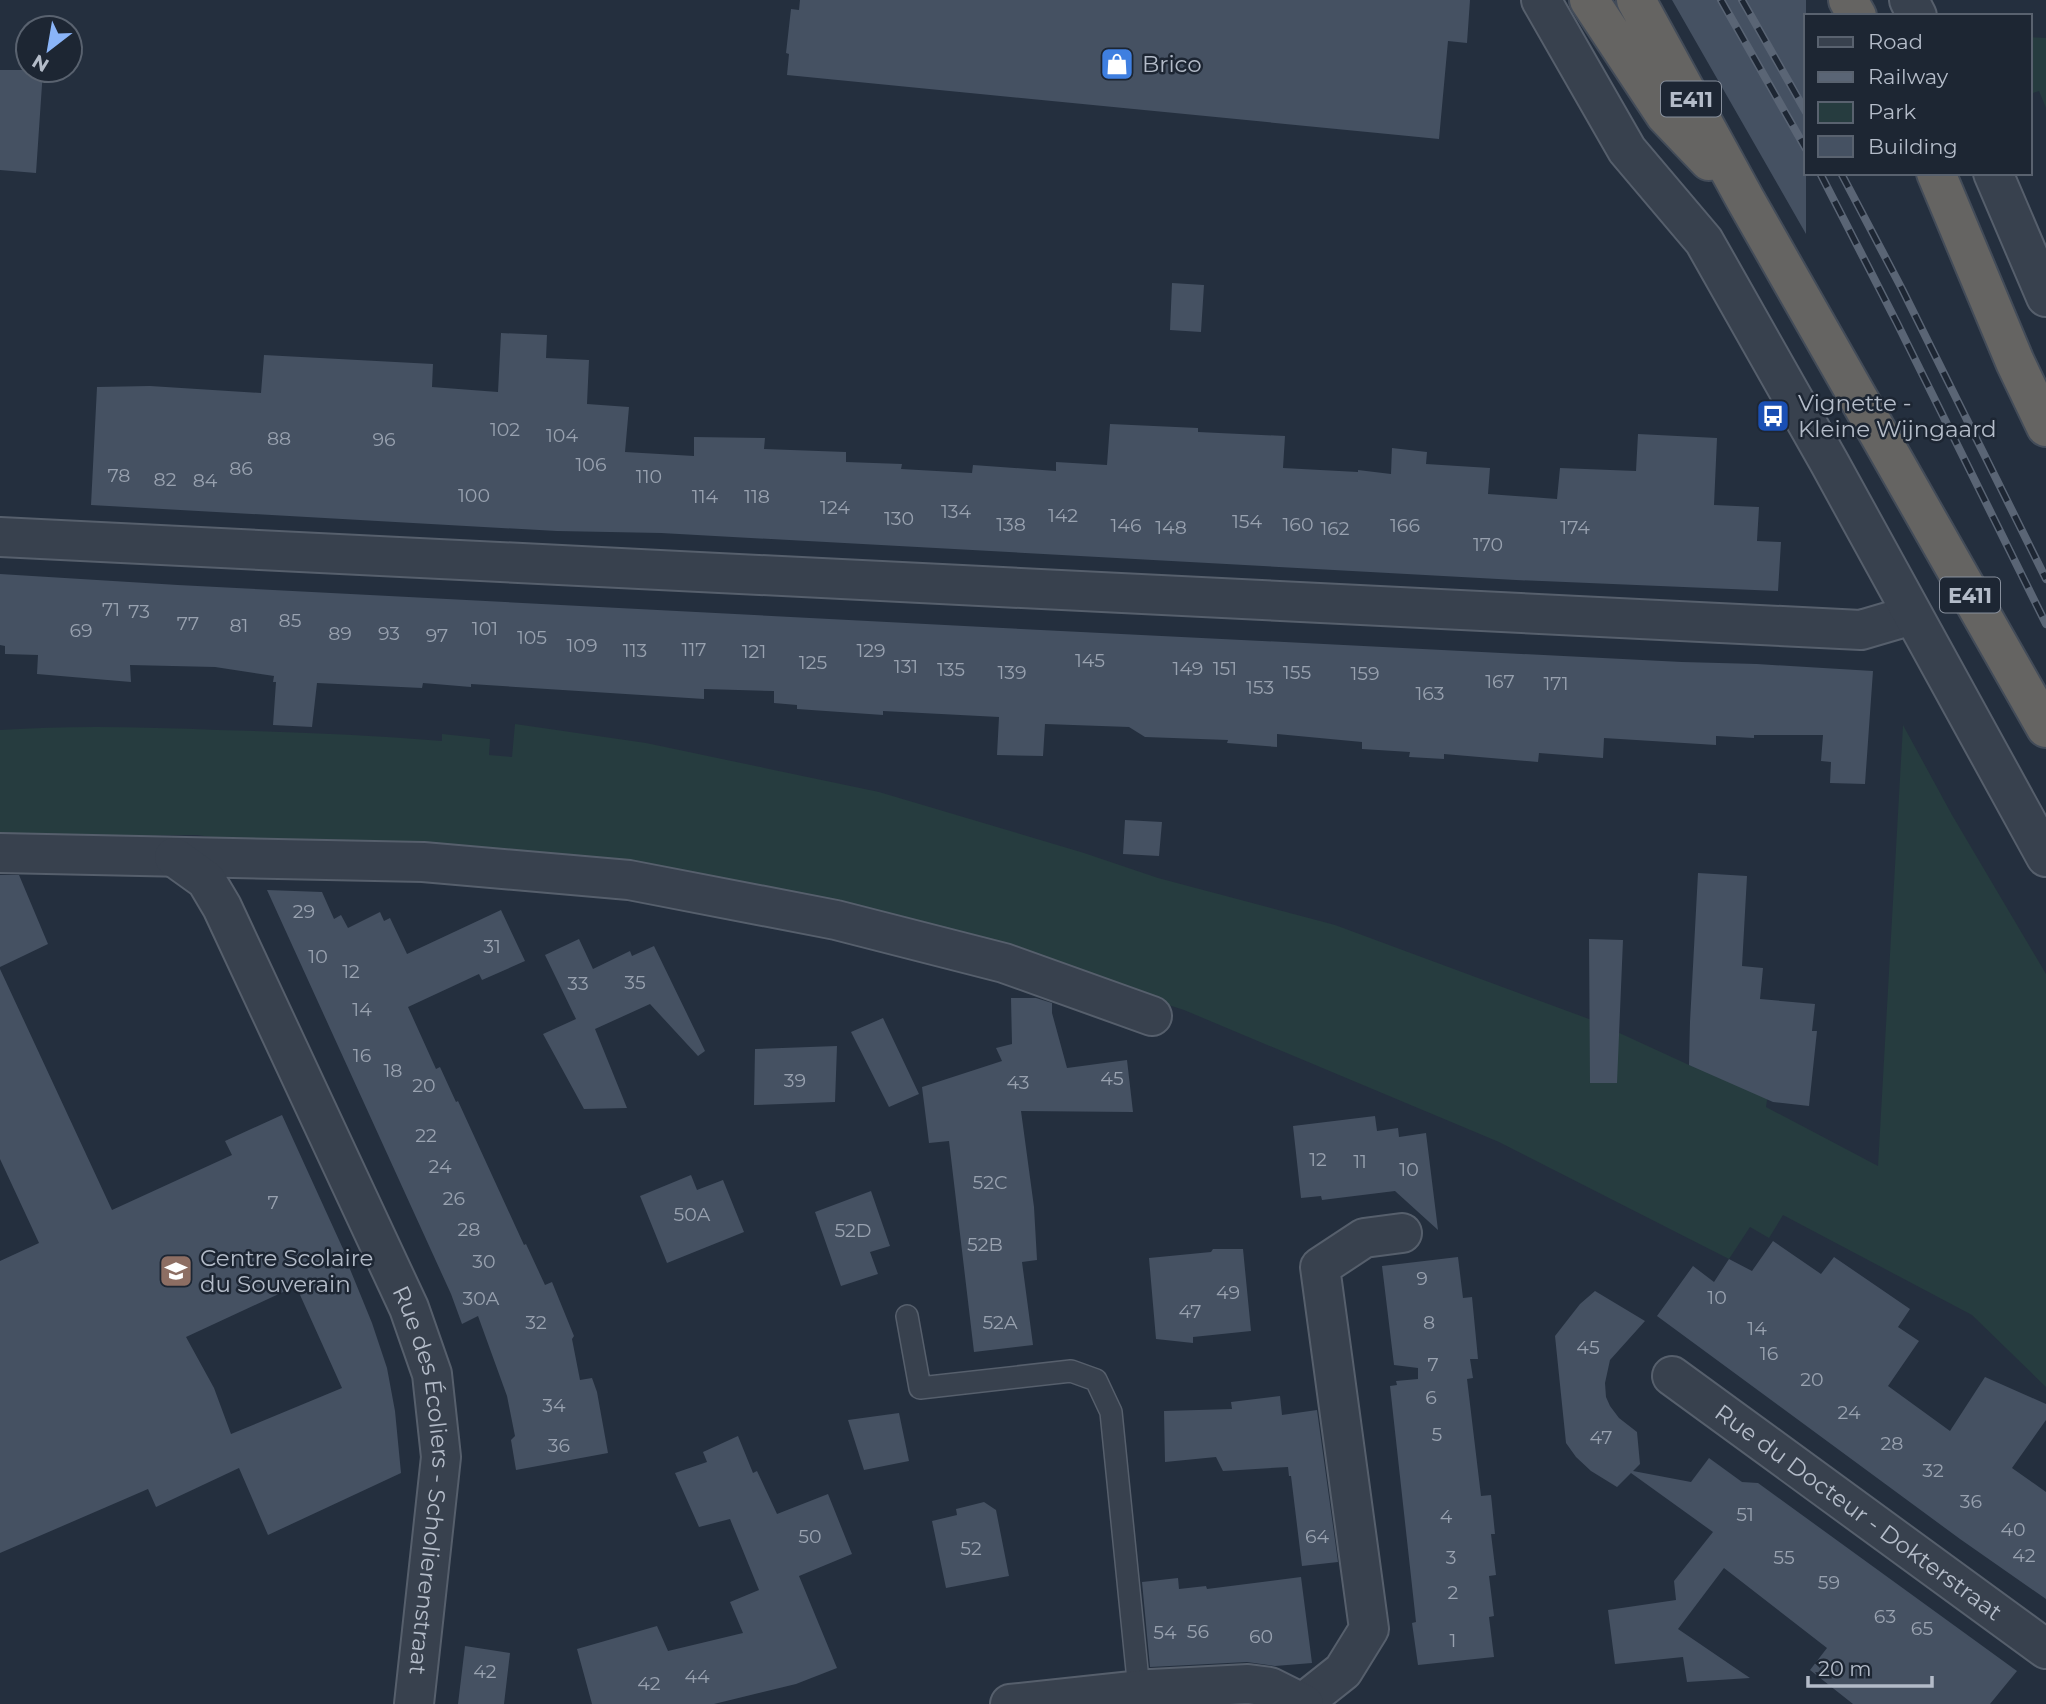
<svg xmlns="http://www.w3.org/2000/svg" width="2046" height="1704" font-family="Montserrat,sans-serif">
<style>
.green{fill:#263c3f}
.building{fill:#455162;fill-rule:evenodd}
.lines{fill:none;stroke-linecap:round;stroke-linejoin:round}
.service-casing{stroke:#565f6c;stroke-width:24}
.minor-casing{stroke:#565f6c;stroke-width:42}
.tertiary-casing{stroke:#565f6c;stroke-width:42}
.trunk-casing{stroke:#434c59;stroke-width:42}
.service{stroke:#38414e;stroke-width:21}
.minor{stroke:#38414e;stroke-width:38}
.tertiary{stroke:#38414e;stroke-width:38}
.trunk{stroke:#656462;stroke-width:38}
.rail-casing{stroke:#5a6575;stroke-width:8}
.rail{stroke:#1d2633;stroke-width:5;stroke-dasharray:16;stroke-linecap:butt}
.labels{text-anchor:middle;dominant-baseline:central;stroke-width:5;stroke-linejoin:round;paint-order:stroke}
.number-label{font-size:19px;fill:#98a1af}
.shield{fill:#1d2633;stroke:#878f9c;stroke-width:2}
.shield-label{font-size:21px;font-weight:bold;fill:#b4bcc9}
.poi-label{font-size:23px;fill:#b4bcc9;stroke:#1d2633;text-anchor:start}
.street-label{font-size:23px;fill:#b4bcc9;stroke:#1d2633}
</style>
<rect width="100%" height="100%" fill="#242f3e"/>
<path class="green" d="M2030,37L2046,38V108L2039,91L2030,94Z
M515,724L646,743L879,792L1084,853L1158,878L1335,925L1589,1019L1689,1065L1769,1087L1766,1107L1878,1166L1903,725L1952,815L2046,974V1387L1972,1315L1783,1215L1769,1238L1750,1227L1729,1259L1499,1142L1184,1010L1015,956L197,835L0,837V730C73,725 145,727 218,730C293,732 367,735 442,741V734L490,739L489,755L512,757Z"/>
<path class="building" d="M800,0H1470L1467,43L1448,41L1439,139L787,75L789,54L786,53L791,9L799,10Z
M1672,0H1806V234Z
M0,70H43L36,173L0,170Z
M1172,283L1204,285L1201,332L1170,330Z
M501,333L547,335L546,358L589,360L587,404L629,407L625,452L694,456V437L765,438L764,449L846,452V462L902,464L901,469L972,473L973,465L1056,471V462L1107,465L1110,424L1198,428V432L1285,436L1283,468L1358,472V470L1391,474L1392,448L1427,452L1426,464L1490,468L1488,494L1557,499L1560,468L1636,471L1638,434L1717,438L1714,505L1759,507L1757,541L1781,542L1778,591L1516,580L661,533L557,531L91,505L97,387L150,386L261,393L264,355L433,364L432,387L498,392Z
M0,574L178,585L1003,628L1682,662L1757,664L1873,671L1865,784L1830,783L1831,762L1821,761L1823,735H1754V738L1716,736V745L1604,738L1603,758L1539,753L1538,762L1444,754V759L1409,757L1410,752L1362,749V742L1277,734V747L1227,743L1228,740L1145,737L1129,727L1045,724L1043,756L997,755L999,717L883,711V715L797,709V705L774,703V691L704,689V699L471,684V687L423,683L422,688L317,683L312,727L273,725L276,682H273L274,676L215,667L130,665L131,682L37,674L38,655L5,654V646L0,645Z
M1125,820L1162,822L1159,856L1123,854Z
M1698,873L1747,876L1742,966L1763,968L1760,999L1815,1004L1812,1031H1817L1809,1106L1773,1102L1689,1065L1690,1022Z
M0,875H19L48,944L0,967Z
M267,890L322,892L334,919L341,915L348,928L380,912L384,921L390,918L407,954L501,910L525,961L482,980L479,974L408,1007L436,1069L440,1067L456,1102L458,1101L524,1245L526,1244L545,1285L552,1282L574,1336L572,1339L580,1380L592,1378L597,1392L608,1453L516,1470L511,1440L515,1436L507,1396L478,1316L462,1324L451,1294Z
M579,939L593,969L630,951L632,956L654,946L705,1051L698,1056L650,1004L595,1029L627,1108L584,1109L543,1034L576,1019L545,955Z
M1589,939L1623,940L1617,1083H1590Z
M0,969L112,1210L232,1155L225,1141L282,1115L344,1251L343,1252L372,1323L387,1368L395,1411L401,1473L268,1535L239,1468L156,1507L148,1489L0,1553V1261L39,1243L0,1159ZM296,1286L342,1388L231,1434L214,1388L186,1337Z
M1011,998H1036L1052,1003V1013L1067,1068L1127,1060L1133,1112L1021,1111L1034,1207L1037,1260L1022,1262L1033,1345L974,1352L949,1141L929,1143L922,1087L1002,1061L996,1048L1012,1044Z
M883,1018L919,1094L889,1107L851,1032Z
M837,1046L835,1102L754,1105L755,1049Z
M1375,1116L1377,1131L1398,1128L1399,1137L1426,1133L1438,1230L1395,1191L1322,1200L1321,1196L1301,1198L1293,1126Z
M691,1175L697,1190L723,1180L744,1232L667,1263L640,1196Z
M871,1191L890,1246L870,1252L878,1274L841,1286L815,1212Z
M1773,1241L1821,1274L1834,1257L1910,1309L1898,1327L1919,1341L1888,1386L1950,1431L1985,1377L2046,1404V1420L2012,1468L2046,1492V1599L1960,1539L1657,1316L1693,1266L1714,1282L1729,1259L1752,1271Z
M1213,1249H1243L1251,1331L1193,1337V1343L1156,1339L1149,1258L1211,1252Z
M1458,1257L1463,1298L1472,1297L1478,1359H1470L1473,1378L1467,1379L1481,1496L1491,1495L1495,1534H1491L1496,1575L1489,1576L1494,1616L1489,1617L1494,1657L1418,1665L1412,1623L1416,1622L1390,1386L1397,1385L1396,1381L1418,1379V1368L1394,1365L1382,1266Z
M1595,1291L1645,1321L1610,1360L1605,1383L1606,1397L1610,1406L1619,1418L1637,1432L1640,1464L1633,1471L1691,1482L1709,1458L1742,1482L1758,1483L2017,1671L1990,1704H1853L1810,1670L1827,1648L1724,1568L1678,1629L1750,1678L1687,1682L1683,1657L1615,1664L1608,1610L1676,1600L1674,1581L1713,1532L1631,1473L1617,1487L1591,1471L1576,1457L1566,1443L1555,1336L1580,1304Z
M1280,1396L1282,1415L1317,1410L1338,1562L1302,1566L1291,1476H1289L1288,1467L1223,1471L1216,1457L1165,1462L1164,1411L1232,1409L1231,1402Z
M899,1413L909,1461L864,1470L848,1420Z
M738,1436L753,1473L757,1471L777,1514L828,1494L852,1554L799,1576L837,1668L796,1684L714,1704H592L577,1649L657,1626L668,1651L743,1633L730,1602L759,1590L730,1519L699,1527L675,1473L707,1462L703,1452Z
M984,1502L996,1510L1009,1576L946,1588L932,1521L957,1515L956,1509Z
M1301,1577L1312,1663L1275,1666L1247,1662L1150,1667L1142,1582L1178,1578L1179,1589L1206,1586L1207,1589Z
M465,1646L510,1653L504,1704H458Z"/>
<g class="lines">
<defs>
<path id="service" d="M907,1316L920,1388L1071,1371L1096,1380L1111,1412L1139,1690"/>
<g id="minor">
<path d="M0,537L1861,630L1912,615"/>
<path d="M0,853L423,862L629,880L836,920L1004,963L1152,1016"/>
<path id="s1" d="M174,857L206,880L222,907L409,1308L432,1374L441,1457L414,1704"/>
<path id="s2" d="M1672,1376L2046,1649"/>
<path d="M1304,1702L1343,1671L1369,1629L1320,1267L1364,1238L1402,1233"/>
<path d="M1010,1704L1151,1689L1248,1684L1270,1687L1304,1704"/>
</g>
<path id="tertiary" d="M1541,0L1627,150L1704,241L1829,462L2046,857
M1909,0L1917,16
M1993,173L2046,297"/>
<path id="trunk" d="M1589,0L1665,115L1709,161
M1636,0L1745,199L2046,728
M1848,0L1857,16
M1936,173L2015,362L2046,427"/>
</defs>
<use href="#service" class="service-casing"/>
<use href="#minor" class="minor-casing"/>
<use href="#tertiary" class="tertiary-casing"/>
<use href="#trunk" class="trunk-casing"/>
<use href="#service" class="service"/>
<use href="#minor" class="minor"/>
<use href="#tertiary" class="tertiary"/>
<use href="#trunk" class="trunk"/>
<defs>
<path id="rail" d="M1721,0L1806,149
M1742,0L1806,112
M1820,173L1897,323L2046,624
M1841,173L1902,289L2046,579"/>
</defs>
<use href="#rail" class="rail-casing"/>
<use href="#rail" class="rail"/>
</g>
<defs>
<symbol id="shop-square" viewBox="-11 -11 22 22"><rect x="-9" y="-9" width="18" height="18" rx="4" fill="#3f7fe0" stroke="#1d2633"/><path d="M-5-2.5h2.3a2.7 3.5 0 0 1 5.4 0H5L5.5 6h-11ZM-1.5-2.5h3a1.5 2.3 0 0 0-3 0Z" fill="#fff"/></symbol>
<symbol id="bus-square" viewBox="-11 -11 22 22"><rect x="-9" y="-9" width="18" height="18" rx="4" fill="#1a4fb4" stroke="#1d2633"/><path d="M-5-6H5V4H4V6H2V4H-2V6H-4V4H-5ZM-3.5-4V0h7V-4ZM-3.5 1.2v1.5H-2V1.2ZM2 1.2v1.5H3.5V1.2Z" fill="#fff"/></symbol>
<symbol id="school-square" viewBox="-11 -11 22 22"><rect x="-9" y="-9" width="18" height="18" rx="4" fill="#8d6e63" stroke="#1d2633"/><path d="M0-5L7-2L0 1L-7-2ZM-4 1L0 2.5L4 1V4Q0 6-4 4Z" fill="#fff"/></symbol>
</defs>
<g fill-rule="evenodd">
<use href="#shop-square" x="1098" y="45" width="38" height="38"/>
<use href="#bus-square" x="1754" y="397" width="38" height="38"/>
<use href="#school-square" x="157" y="1252" width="38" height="38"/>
</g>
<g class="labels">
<g class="number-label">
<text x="505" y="429">102</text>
<text x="562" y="435">104</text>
<text x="279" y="438">88</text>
<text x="384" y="439">96</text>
<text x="591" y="464">106</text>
<text x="241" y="468">86</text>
<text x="119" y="475">78</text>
<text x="649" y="476">110</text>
<text x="165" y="479">82</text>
<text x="205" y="480">84</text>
<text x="474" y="495">100</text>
<text x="705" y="496">114</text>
<text x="757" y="496">118</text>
<text x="835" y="507">124</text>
<text x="956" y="511">134</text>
<text x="1063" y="515">142</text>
<text x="899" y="518">130</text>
<text x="1247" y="521">154</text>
<text x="1011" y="524">138</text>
<text x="1298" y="524">160</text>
<text x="1126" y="525">146</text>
<text x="1405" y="525">166</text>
<text x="1171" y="527">148</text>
<text x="1575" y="527">174</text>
<text x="1335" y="528">162</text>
<text x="1488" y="544">170</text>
<text x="111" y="609">71</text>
<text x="139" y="611">73</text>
<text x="290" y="620">85</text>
<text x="188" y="623">77</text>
<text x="239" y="625">81</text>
<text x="485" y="628">101</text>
<text x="81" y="630">69</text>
<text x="340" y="633">89</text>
<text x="389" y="633">93</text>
<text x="437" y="635">97</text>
<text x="532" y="637">105</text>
<text x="582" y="645">109</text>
<text x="694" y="649">117</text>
<text x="635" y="650">113</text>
<text x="871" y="650">129</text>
<text x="754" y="651">121</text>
<text x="1090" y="660">145</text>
<text x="813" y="662">125</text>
<text x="906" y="666">131</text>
<text x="1188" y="668">149</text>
<text x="1225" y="668">151</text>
<text x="951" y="669">135</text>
<text x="1012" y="672">139</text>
<text x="1297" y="672">155</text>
<text x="1365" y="673">159</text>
<text x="1500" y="681">167</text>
<text x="1556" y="683">171</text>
<text x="1260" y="687">153</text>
<text x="1430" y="693">163</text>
<text x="304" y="911">29</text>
<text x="492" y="946">31</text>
<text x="318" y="956">10</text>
<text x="351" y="971">12</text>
<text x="635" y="982">35</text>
<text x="578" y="983">33</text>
<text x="362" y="1009">14</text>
<text x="362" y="1055">16</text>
<text x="393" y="1070">18</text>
<text x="1112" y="1078">45</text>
<text x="795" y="1080">39</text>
<text x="1018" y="1082">43</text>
<text x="424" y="1085">20</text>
<text x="426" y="1135">22</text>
<text x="1318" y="1159">12</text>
<text x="1360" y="1161">11</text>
<text x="440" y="1166">24</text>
<text x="1409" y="1169">10</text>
<text x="990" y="1182">52C</text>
<text x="454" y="1198">26</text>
<text x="273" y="1202">7</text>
<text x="692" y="1214">50A</text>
<text x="469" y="1229">28</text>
<text x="853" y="1230">52D</text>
<text x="985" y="1244">52B</text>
<text x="484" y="1261">30</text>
<text x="1422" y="1278">9</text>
<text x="1228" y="1292">49</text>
<text x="1717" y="1297">10</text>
<text x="481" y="1298">30A</text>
<text x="1190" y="1311">47</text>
<text x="536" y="1322">32</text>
<text x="1000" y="1322">52A</text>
<text x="1429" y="1322">8</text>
<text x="1757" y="1328">14</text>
<text x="1588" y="1347">45</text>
<text x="1769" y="1353">16</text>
<text x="1433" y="1364">7</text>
<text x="1812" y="1379">20</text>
<text x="1431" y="1397">6</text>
<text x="554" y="1405">34</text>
<text x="1849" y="1412">24</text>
<text x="1437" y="1434">5</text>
<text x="1601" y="1437">47</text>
<text x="1892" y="1443">28</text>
<text x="559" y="1445">36</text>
<text x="1933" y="1470">32</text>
<text x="1971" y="1501">36</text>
<text x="1745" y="1514">51</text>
<text x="1446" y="1516">4</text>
<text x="2013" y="1529">40</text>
<text x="810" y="1536">50</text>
<text x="1317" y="1536">64</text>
<text x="971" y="1548">52</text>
<text x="2024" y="1555">42</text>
<text x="1451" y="1557">3</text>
<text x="1784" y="1557">55</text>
<text x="1829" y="1582">59</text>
<text x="1453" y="1592">2</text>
<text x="1885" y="1616">63</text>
<text x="1922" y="1628">65</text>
<text x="1198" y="1631">56</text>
<text x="1165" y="1632">54</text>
<text x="1261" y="1636">60</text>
<text x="1453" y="1640">1</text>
<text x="485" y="1671">42</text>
<text x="697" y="1676">44</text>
<text x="649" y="1683">42</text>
</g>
<g class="shield">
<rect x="1661" y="81.5" width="60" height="35" rx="5"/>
<rect x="1940" y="577.5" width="60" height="35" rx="5"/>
</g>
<g class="shield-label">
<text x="1691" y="99">E411</text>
<text x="1970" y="595">E411</text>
</g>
<g class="poi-label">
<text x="1142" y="64">Brico</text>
<text x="1798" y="403">Vignette -<tspan x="1798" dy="26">Kleine Wijngaard</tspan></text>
<text x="200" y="1258">Centre Scolaire<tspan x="200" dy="26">du Souverain</tspan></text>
</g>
<g class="street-label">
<text stroke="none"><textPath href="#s1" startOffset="688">Rue des Écoliers - Scholierenstraat</textPath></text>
<text stroke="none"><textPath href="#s2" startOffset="231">Rue du Docteur - Dokterstraat</textPath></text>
</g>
</g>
<rect x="1804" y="14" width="228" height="161" fill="#1d2633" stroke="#59626f" stroke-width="2"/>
<rect x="1818" y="37" width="35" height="10" fill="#38414e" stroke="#59626f" stroke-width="2"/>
<text x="1868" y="49" font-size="21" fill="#b4bcc9">Road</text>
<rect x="1818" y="72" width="35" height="10" fill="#5a6575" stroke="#59626f" stroke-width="2"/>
<text x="1868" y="84" font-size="21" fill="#b4bcc9">Railway</text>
<rect x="1818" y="102" width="35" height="21" fill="#263c3f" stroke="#59626f" stroke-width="2"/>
<text x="1868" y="119" font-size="21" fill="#b4bcc9">Park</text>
<rect x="1818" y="136" width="35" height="21" fill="#455162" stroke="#59626f" stroke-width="2"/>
<text x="1868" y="154" font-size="21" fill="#b4bcc9">Building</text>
<g transform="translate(49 49) rotate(211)"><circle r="33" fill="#1d2633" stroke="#59626f" stroke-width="2"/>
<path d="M0-5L12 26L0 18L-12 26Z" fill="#8ab4f8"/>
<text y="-10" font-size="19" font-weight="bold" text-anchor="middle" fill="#b4bcc9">N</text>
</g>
<path d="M1808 1676v10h124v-10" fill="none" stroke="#b4bcc9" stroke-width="3.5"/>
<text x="1818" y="1676" font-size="21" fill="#b4bcc9" stroke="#1d2633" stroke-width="5" paint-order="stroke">20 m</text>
</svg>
